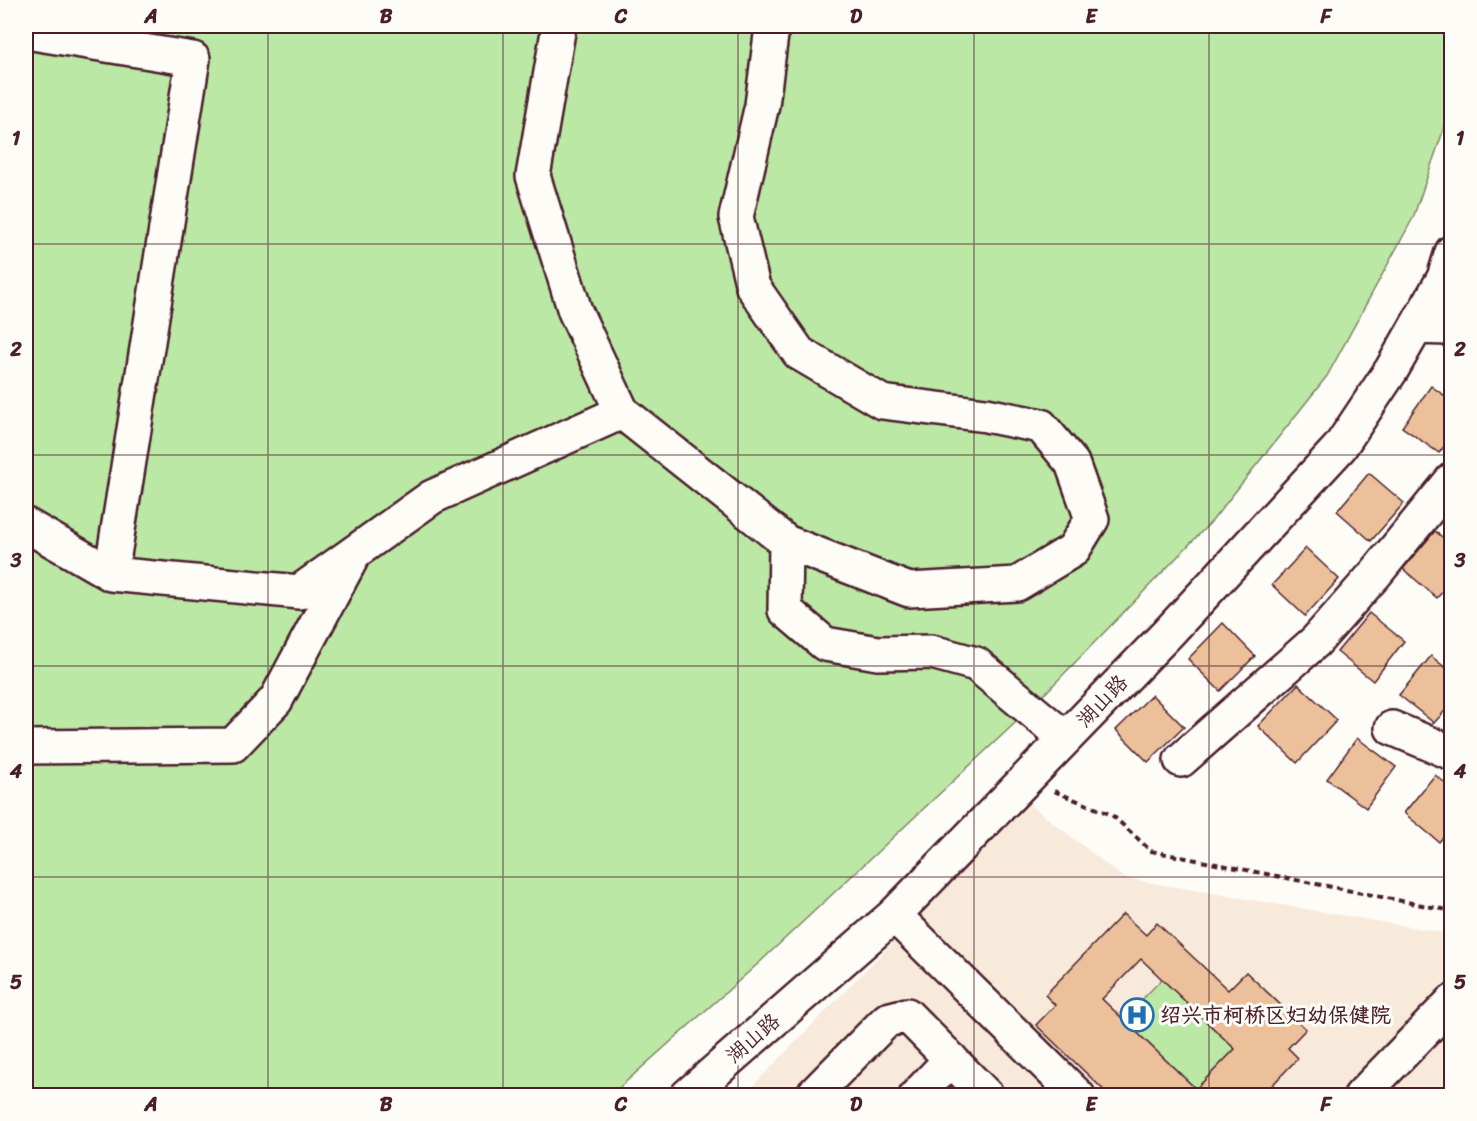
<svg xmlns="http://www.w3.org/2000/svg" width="1477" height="1121" font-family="Sriracha,'LXGW WenKai TC',sans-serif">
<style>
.built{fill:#f8eadb}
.green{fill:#bce8a5;stroke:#838468;stroke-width:1.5}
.building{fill:#ebc09b;stroke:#4a1f2b;stroke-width:1.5;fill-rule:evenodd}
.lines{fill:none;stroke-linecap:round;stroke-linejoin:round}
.minor-casing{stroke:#4a1f2b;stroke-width:38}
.path{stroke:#4a1f2b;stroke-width:4;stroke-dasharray:6 4.5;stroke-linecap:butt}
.minor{stroke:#fdfcf7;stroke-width:33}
.grid{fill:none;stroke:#4a1f2b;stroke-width:1.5;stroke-opacity:0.55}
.labels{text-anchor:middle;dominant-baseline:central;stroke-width:6;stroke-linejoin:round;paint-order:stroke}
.street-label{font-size:21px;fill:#4a1f2b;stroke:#fdfcf7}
.poi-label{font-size:21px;font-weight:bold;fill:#4a1f2b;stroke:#fdfcf7;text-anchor:start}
.neatline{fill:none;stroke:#4a1f2b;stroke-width:2}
.grid-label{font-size:20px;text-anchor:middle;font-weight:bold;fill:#4a1f2b}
</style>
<rect width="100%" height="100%" fill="#fdfcf7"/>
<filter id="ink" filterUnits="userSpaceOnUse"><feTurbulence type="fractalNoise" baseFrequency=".0167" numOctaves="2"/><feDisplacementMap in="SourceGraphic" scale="12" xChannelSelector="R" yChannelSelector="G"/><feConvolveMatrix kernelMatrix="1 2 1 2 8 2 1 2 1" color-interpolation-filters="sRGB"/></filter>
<g filter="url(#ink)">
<path class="built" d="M1028,803L1124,878L1451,934V1095L743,1096Z"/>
<path class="green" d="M26,26H1451V108L1413,218L1327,376L1212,521L1030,709L761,961L611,1095H26Z
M1162,979L1235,1049L1196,1089L1123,1019Z"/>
<path class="building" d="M1431,386L1452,401V436L1439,453L1402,427Z
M1369,473L1404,503L1371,541L1337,511Z
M1435,531L1452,545V581L1437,598L1403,569Z
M1306,548L1339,579L1305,616L1272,585Z
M1369,613L1404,641L1373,681L1337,652Z
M1223,623L1255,656L1220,691L1188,659Z
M1431,656L1452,673V703L1434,723L1399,695Z
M1298,684L1337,720L1297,763L1258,726Z
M1152,695L1184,727L1148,762L1116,730Z
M1357,738L1396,767L1366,808L1327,779Z
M1435,775L1452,788V827L1439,842L1404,813Z
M1123,914L1146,935L1157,923L1228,990L1246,972L1306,1029L1288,1048L1298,1058L1262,1096H1110L1036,1025L1055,1005L1045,995ZM1141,959L1235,1049L1196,1089L1102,999Z"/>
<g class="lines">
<defs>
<path id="minor" d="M559,26L533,176L575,311L622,412L786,542L909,590L1017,584L1073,550L1092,519L1072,463L1041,426L986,415L882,402L799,353L753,287L736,217L762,105L771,35V26
M26,32L193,59L111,574
M1416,327L1447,328L1452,326
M26,525L111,574L299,592L432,497L622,412
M786,542L785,610L825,644L878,653L932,652L976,664L1065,738
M1392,728L1452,753
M26,747L233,745L276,700L351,559
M1181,760L1316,641L1376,573L1452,480
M894,915L1078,1096
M687,1096L894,915L1168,633L1340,447L1392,369L1444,278L1452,252
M812,1096L887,1020L907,1015L987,1096
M916,1096L951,1059
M1361,1096L1452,1002"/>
</defs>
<use href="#minor" class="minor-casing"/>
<path class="path" d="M1054,791L1112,815L1151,851L1452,911"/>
<use href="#minor" class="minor"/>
</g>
</g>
<path class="grid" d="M268,26V1096M503,26V1096M738,26V1096M974,26V1096M1209,26V1096M26,244H1452M26,455H1452M26,666H1452M26,877H1452"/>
<defs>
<symbol id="hospital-ring" viewBox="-11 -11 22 22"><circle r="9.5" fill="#fdfcf7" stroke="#1f6fb2" stroke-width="1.5"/><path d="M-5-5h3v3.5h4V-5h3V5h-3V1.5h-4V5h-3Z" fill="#1f6fb2"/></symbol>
</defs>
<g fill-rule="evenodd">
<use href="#hospital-ring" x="1118" y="996" width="38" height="38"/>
</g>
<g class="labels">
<g class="street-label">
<text transform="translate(1102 701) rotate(-46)">湖山路</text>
<text transform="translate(753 1038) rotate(-41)">湖山路</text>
</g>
<g class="poi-label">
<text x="1160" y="1015">绍兴市柯桥区妇幼保健院</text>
</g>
</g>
<rect width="1477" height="1121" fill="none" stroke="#fdfcf7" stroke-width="66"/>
<rect x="33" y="33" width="1411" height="1055" class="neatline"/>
<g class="grid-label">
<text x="151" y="23">A</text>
<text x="386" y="23">B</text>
<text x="621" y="23">C</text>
<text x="856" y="23">D</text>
<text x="1091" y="23">E</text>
<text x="1326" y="23">F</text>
<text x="16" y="145">1</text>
<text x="1460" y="145">1</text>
<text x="16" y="356">2</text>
<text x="1460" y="356">2</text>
<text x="16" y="567">3</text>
<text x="1460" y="567">3</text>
<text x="16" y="778">4</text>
<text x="1460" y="778">4</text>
<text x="16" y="989">5</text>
<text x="1460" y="989">5</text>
<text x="151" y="1111">A</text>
<text x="386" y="1111">B</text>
<text x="621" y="1111">C</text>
<text x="856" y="1111">D</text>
<text x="1091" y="1111">E</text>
<text x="1326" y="1111">F</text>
</g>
</svg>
